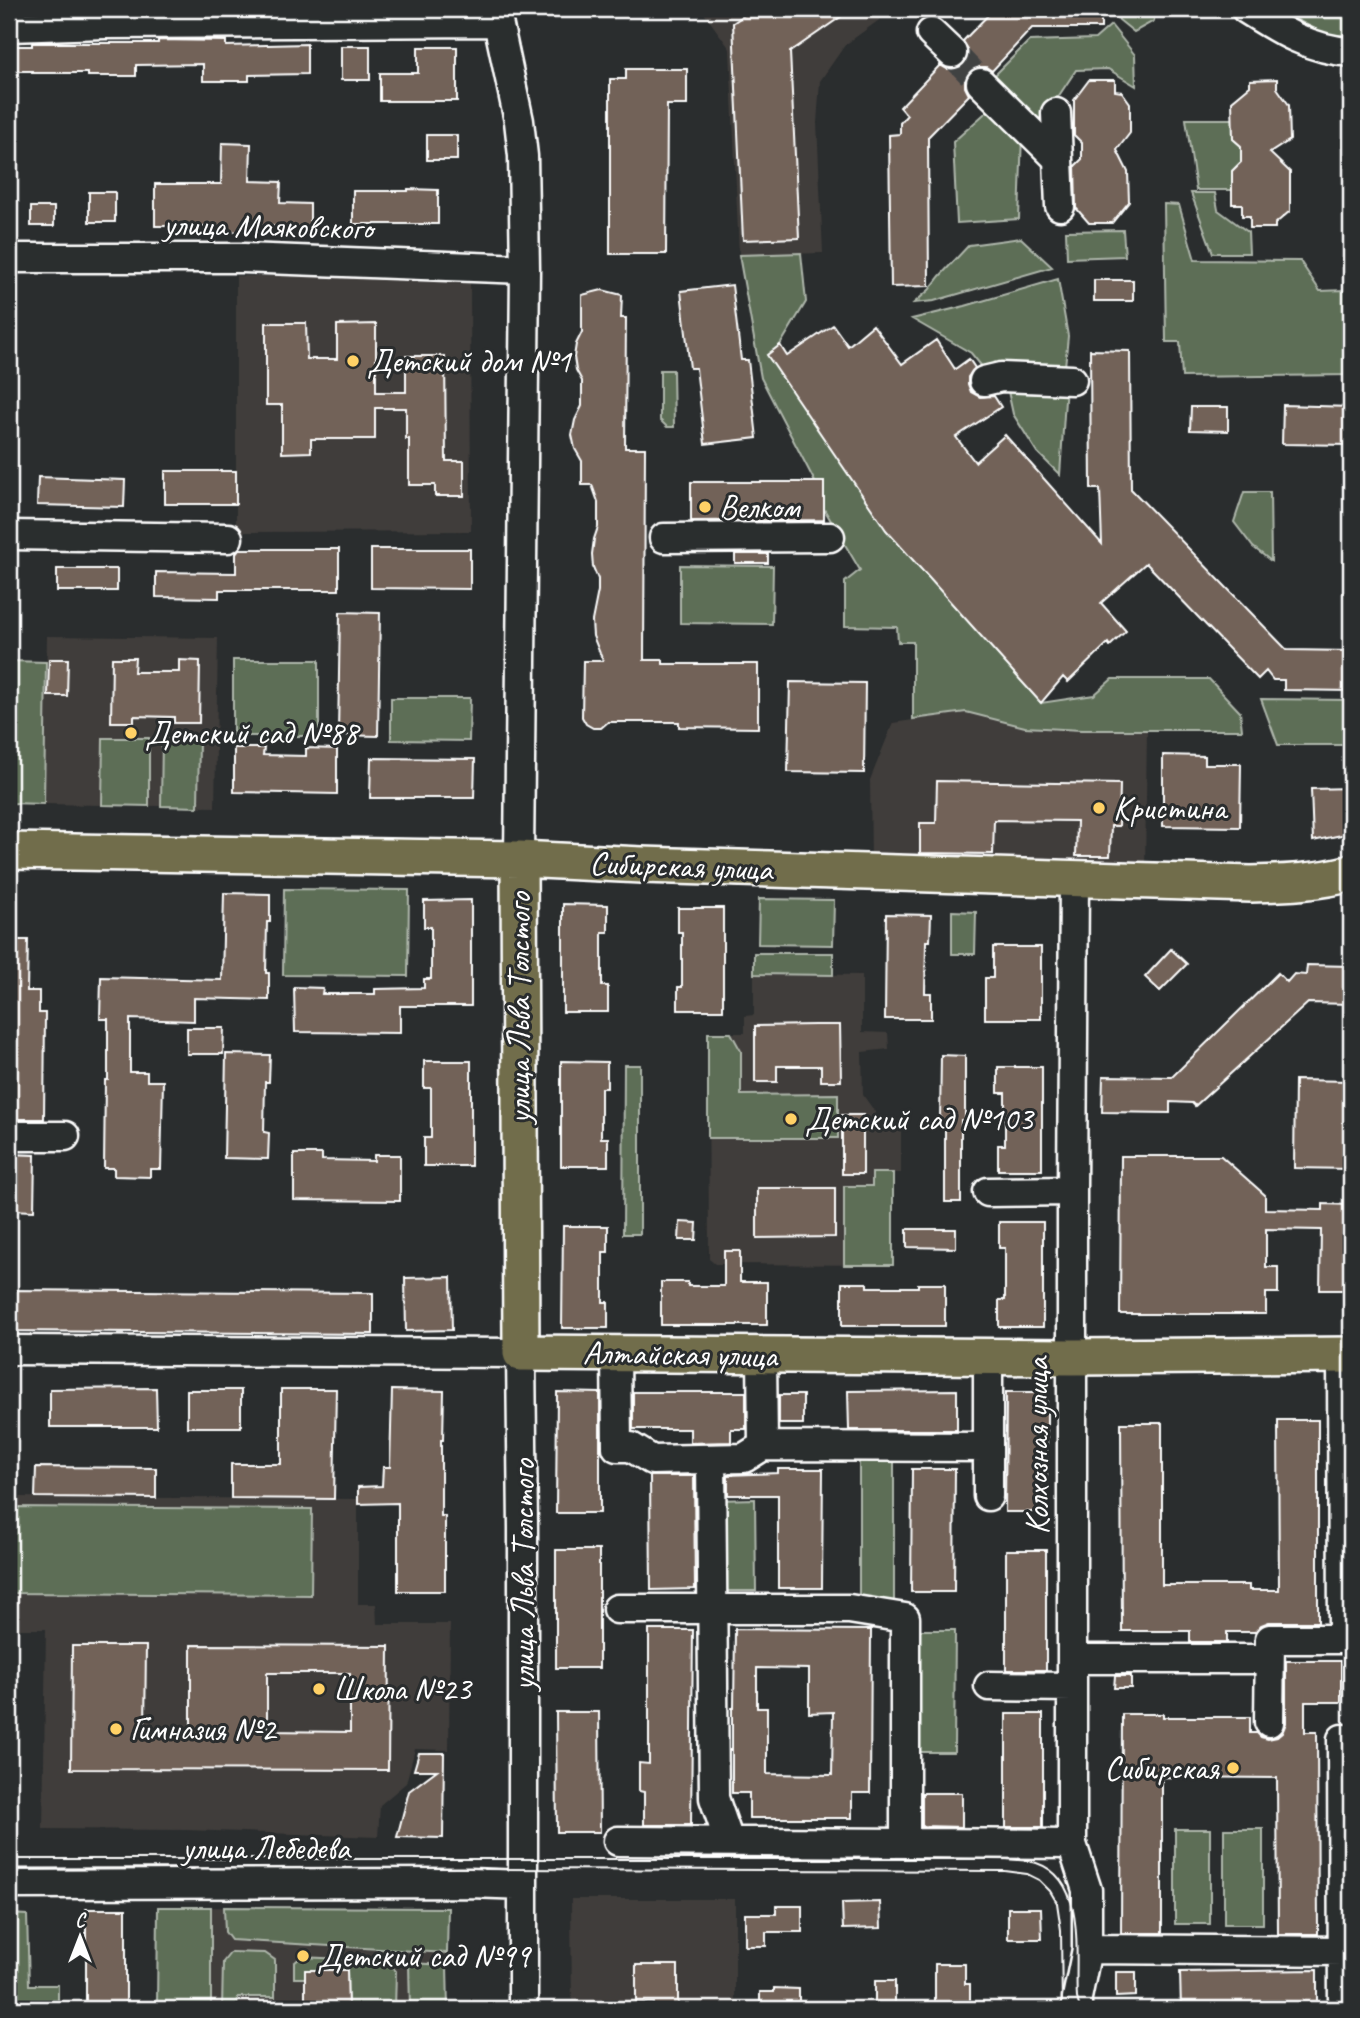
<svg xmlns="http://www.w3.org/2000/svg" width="1360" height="2018" font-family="Caveat,sans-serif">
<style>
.built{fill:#403d3b}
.green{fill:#5d6e57;stroke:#aeb6ab;stroke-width:2}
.building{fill:#726259;stroke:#fff;stroke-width:2;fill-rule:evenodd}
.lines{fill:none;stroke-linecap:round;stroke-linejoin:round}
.minor-tunnel{stroke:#3f4243;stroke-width:28;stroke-dasharray:28 14;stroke-linecap:butt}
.minor-casing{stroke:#fff;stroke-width:33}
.major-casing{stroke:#fff;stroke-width:40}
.minor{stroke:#2a2d2e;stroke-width:28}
.major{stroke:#716d4b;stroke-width:35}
.tram{stroke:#fff;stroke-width:2}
.poi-dot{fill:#ffd166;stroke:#2a2d2e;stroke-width:2.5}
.labels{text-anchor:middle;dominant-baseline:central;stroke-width:6;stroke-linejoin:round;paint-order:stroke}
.street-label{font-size:33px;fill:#fff;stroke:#2a2d2e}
.poi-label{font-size:33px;fill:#fff;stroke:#2a2d2e;text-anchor:start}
</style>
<rect width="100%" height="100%" fill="#2a2d2e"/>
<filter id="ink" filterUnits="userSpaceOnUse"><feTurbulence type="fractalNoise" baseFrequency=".0143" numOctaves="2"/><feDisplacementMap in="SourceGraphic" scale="14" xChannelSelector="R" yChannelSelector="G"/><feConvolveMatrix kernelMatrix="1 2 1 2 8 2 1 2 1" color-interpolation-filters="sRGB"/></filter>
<g filter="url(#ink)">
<path class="built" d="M701,9H894L845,45L820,81L817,123L823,253L739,255L730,49Z
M470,275L471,531L236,532V276Z
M47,636L218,638L215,807L44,804Z
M966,712L1025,727L1147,730L1145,869L871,861L870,780L893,723Z
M754,974L862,975V1032L888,1033L889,1049L862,1052L863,1095L875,1112V1126L901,1128V1173H893V1265L715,1264L709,1259L708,1033H745V1016L754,1015Z
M9,1497L358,1499V1604H376L377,1624H450L449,1750L415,1749L406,1783L380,1805L378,1837L186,1830L43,1829L46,1629H9Z
M571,1899H735V2009H572Z
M158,1907L448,1908V2009H157Z"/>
<path class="green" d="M1115,9H1155L1154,21L1134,32L1119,20Z
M1276,9H1349L1351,11V41L1336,40Z
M1111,25L1135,55L1136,86L1108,69L1076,70L1038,127L992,78L1029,41L1095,39Z
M993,106L1022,134L1019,219L957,223L953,142Z
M1186,119H1233V139L1241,146V162L1232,171V190H1196Z
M1191,193H1215L1218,210L1248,232L1249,253H1213Z
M1164,204L1179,205L1195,260L1300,261L1320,291L1346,290L1351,293V375L1182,377L1180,342H1166Z
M1123,230L1125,256L1067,258L1066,231Z
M1021,238L1052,267L934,301L914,303L929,290L940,276L969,245Z
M801,253L806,302L780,345L886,530L1041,703L1094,695L1112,679H1209L1240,712L1242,730H1081L1025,727L966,712L913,719V642H898L897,627L845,626V582L860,570L824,509V482H815L761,378L739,255Z
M1058,279L1068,336L1064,377L988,374L971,353L912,319L965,306Z
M660,370H673L674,427H667L660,420Z
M1006,382L1066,385L1060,475L1037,452L1013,414Z
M1244,492H1270L1271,561L1253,547L1234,522Z
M680,565L773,566L772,624L680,623Z
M233,660H319V736H233Z
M9,661L46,662L44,804L9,803Z
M391,698H470L469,741L391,740Z
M1261,699L1351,700V745H1278Z
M103,738H149V806L102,805Z
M162,739H199L198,807L161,806Z
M284,889L409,890L408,976L283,975Z
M759,899L834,900L833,945L758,944Z
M952,911L976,912L975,954H952Z
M754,953H833V975L754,974Z
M708,1033H731L741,1051V1095L838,1094V1138H708Z
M624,1065H640V1234H623Z
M872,1173H893V1265H844V1186H872Z
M859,1455H894V1605H859Z
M755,1499L756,1591H719L718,1500Z
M9,1507L312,1509L311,1595L9,1593Z
M912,1630H955L954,1752H911Z
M1175,1829H1210V1924H1175Z
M1224,1829H1263V1924H1224Z
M158,1907H211V2009H157Z
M224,1907L448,1908L447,1953L231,1940L225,1932Z
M9,1914L27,1915L29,1985H58V2009H9Z
M231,1952L265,1953L275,1960V1997H238L237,2009H222L223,1962Z
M301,1957L387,1961L396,1971L395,2009H348L347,1970H306L305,1978H294V1963Z
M409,1963L447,1965L448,2009H410Z"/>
<path class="building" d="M753,9H852L790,52L799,238L743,240L733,23Z
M994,9H1101V28H1032L992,71L986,67H977L969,72L965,79V87L969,95L928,137L929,286L891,287L889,135L900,134V123L907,115L900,107L940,65L947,69H956L964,64L968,56V49L963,41Z
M158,40L226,41V46L307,44V74L249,75V81H203V64L136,65V76H88V73H32V71H9V46H32V43H158Z
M341,46H370V80H341Z
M418,47H457V101H380V73H418Z
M626,69H687V105H667L666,254H610V79H626Z
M1277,79V88L1289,105L1290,140L1270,153L1290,172V211L1275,224V228H1250V216H1242V204H1232V171L1241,162V146L1233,139L1232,101L1250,86V80Z
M1089,80H1115V91L1122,92L1130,103V133L1117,150L1128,172L1129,202L1112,223H1089L1076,208L1075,166L1082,159V143L1074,135V100Z
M427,135H457V160H427Z
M222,143L251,144L250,181L281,182L280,203L310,204V227L242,226V232L220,231V226H155V184H221Z
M408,189L438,190V224H353V191H408Z
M89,192H115V222H89Z
M31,207H54V226H31Z
M1094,280H1133V301H1094Z
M732,285L741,360H748L757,438L705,444L696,368H690L681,291Z
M602,290L622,295L621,318H626L625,448H645L644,660H663V664H758V728L679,727V722H608L601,728H593L586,724L582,717L583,661H603L593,636L592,621L598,591V579L593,567L592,554L594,539L598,527V502L592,485H582V461L575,449L572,435L575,420L582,406V381L576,370L574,357L576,344L582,332V295Z
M266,323H306L307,359H337V325L376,324V392H406V356H445L446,461H464V496H435V485H409V439H406V408H375V439H311V452L282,453V405H266Z
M833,325L848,346L873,325L902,364L936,340L955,369L969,359L975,368L968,377V384L971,392L980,397L994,396L1001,407L956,437L975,462L1005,435L1102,544L1100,489H1091L1090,350L1130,351L1131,489L1287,650L1351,651V691L1284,690V680H1273L1266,671L1258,679L1146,563L1101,603L1126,631L1110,646L1108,643L1068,682L1063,677L1041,703L886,530L767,355L780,345L787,356Z
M1283,405L1351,407V445L1282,444Z
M1191,407H1228V431L1190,430Z
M165,471H236V504H165Z
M38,477L125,480L124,507L37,505Z
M691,482H824V520L691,521Z
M239,549H339V590H219V598L156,597V572L236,573V553Z
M371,549H470V589L371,588Z
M735,554H768V563H735Z
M57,569H117V591H57Z
M340,612L380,613L378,736L338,735Z
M112,658H135L134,672H179V660L200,661L199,723H174V717L134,716V722H111Z
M49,659H68L67,696H48Z
M790,682L865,683L864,773L788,772Z
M234,748H264L263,755L306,756V748L337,749V794L234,792Z
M1163,755L1205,756V764H1241L1240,827L1163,826Z
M371,758L475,759L474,798H370Z
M937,781L1120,784L1119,826H1111L1110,856H1076L1077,821L994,820L993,854L920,853V823H936Z
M1351,788V833L1313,841L1311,789Z
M224,893L270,894V922H267L266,973H269V1000L194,998V1021L130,1019V1072H147V1081H163L161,1169H150V1177L114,1176V1168H104L105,1080H108V1019H100L101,977L222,980Z
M471,900V1006H400V1033L295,1032L294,987L323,988L322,994H375V989L424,988V979H431V927H424V901Z
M563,904L608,905V932H602V986H608V1012H563Z
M678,908H723V1010H678V987H682V932H678Z
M886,914L931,915L930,941H926L925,993H931V1019H885Z
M9,940H28L27,991H39V1013H45L44,1119H9Z
M993,947H1041V1019H985V978H993Z
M1171,949L1187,964L1160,991L1145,977Z
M1307,965L1351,966V1004L1308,1003L1195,1106L1192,1103L1170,1102V1113L1102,1112L1103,1076L1172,1077L1278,973L1287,982L1294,974L1306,975Z
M815,1025H840L841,1081H821V1066H777V1082H755V1026Z
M187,1028H224L223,1054H187Z
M226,1054L270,1055L269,1082H265L264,1132L269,1133L268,1159L224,1158Z
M941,1055L965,1056V1120H961V1202H945V1120H940Z
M424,1061H471V1166H424V1138H431V1088H424Z
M561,1061L607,1062V1088H601V1138H608V1166H561Z
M998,1067H1042V1170H998V1145H1005V1093H998Z
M1295,1080L1351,1081V1169L1294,1168Z
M842,1115H863V1174H842Z
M9,1154L35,1155L34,1211L9,1210Z
M294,1154H322V1160L374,1161V1155H400V1201L294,1200Z
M1121,1156H1221L1265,1195V1209L1323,1210V1204L1351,1205V1290H1320L1321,1230L1266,1229V1267H1278V1293H1266V1314H1120Z
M757,1188H835V1237L757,1238Z
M680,1222L697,1223L696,1240H679Z
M999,1222H1043V1327H999V1300H1005V1248H999Z
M563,1226H608V1252H603V1302H608V1328H562Z
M907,1229H956V1248L907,1247Z
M724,1251H740V1282H767V1325H661V1282H688V1286H724Z
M451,1277L452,1330L406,1331L405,1278Z
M842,1283H867V1287H918V1284H945V1326H842Z
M9,1290L373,1293V1334L9,1331Z
M156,1388L157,1427H50V1389Z
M281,1389H336L334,1499L231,1498V1464H281Z
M187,1390H241V1427H187Z
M392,1390L444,1391L443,1440H441V1516H445V1591H398V1503L358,1504V1487L382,1486L383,1467H390Z
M957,1390V1430H849L848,1391Z
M557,1392L600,1393V1513H556Z
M633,1392H746V1429H731V1442L690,1443V1429H633Z
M1006,1392H1047V1512H1005Z
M779,1395H803V1424H779Z
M1278,1420H1318V1622H1269L1261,1625L1255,1632H1227V1642H1190V1631H1122L1121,1423H1162V1585H1249V1590H1279Z
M36,1467L156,1468V1498L35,1497Z
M778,1469H823L822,1588H778V1495H728V1475L778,1473Z
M912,1469H955L954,1592H911Z
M650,1476H694L695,1589L651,1590Z
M556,1550H599V1668H556Z
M1006,1550H1046V1670H1006Z
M735,1629L871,1630L870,1793H852V1818H749V1793H732V1708H734ZM757,1668L809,1669V1713L833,1712L832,1775L767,1774V1708H757Z
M649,1630H693L691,1825H644V1792L639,1791V1763L649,1764Z
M191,1645L389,1646L388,1770L71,1769L72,1646H146L145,1730H191ZM267,1673H350V1732L267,1731Z
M1286,1661H1341V1702H1305V1732H1317L1318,1934H1278L1277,1778L1162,1777V1933H1121L1122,1714H1163V1717H1250V1733H1257L1261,1737L1268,1739L1277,1737L1282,1733L1286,1723Z
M1115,1676H1131V1688H1114Z
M556,1712H599L600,1832H557Z
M1006,1714H1043V1827H1006Z
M419,1753H444L443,1838L397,1837L409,1791L437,1770H414Z
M922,1793H962V1827L922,1826Z
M880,1902L881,1928L843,1929L842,1903Z
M776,1906H802V1932H766V1946H745V1914H776Z
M1008,1908H1041L1042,1939H1008Z
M86,1909H126V2009H86Z
M935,1964H965V1984H970V2006H953V2009H935Z
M636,1965H678V2009H654V2003H636Z
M305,1970H347L348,2009H305Z
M1317,1970V2009H1181L1180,1972Z
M1116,1972H1136V1996L1116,1997Z
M875,1981H895V2004H875Z
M774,1988L799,1989V2009H760V1992H774Z"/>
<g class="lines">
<path class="minor-tunnel" d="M952,53L981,83"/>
<defs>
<path id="minor" d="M497,9L498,22L519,121L523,156L525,269L519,859
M1246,9C1279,30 1311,50 1351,52
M9,27L105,24L498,22
M931,33L952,53
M981,83L1058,159L1060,206
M1056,113L1058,159
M9,258H243L525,269
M984,381L1001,377L1072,380
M9,535L228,538
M664,538L830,537
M1074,879L1072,1191V1844L1087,1890V1949L1077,1998V2009
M9,1136H65
M988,1192L1072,1191
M9,1350L521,1353L523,1528V2009
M616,1353L617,1447H631L652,1460L744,1458L763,1446L988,1447
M762,1355L763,1446
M988,1356V1496
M711,1459L714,1798L729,1841
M617,1609H849L905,1618V1843
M1072,1659H1269
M989,1686L1072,1687
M1269,1722L1270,1639H1343L1342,1355
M618,1841L1072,1844
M9,1884L470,1883L523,1885
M1087,1949L1342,1951
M1343,2009L1342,1739L1351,1740"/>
<path id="major" d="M9,851L519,859L642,865L1251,884C1286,883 1318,882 1351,873
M519,859L521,1353L1072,1357L1351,1355"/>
</defs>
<use href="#minor" class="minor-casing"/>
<use href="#major" class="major-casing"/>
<use href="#minor" class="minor"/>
<use href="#major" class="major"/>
<path class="tram" d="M9,1859H1007C1015,1860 1022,1860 1029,1861C1089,1873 1074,1954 1077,1998L1080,2009
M485,1869L1005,1871L1027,1874L1039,1880L1050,1891L1057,1903L1061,1930L1062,2009
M9,1870L194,1869"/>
</g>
</g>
<g class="poi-dot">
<circle cx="353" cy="361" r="7"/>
<circle cx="705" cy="507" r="7"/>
<circle cx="131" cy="733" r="7"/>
<circle cx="1099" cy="808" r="7"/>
<circle cx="791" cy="1119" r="7"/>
<circle cx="319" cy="1689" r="7"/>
<circle cx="116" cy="1729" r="7"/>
<circle cx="1233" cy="1768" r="7"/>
<circle cx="303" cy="1956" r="7"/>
</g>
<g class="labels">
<g class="street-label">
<text transform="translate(268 226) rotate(1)">улица Маяковского</text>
<text transform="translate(681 866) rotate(2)">Сибирская улица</text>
<text transform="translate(519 1008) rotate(-90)">улица Льва Толстого</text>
<text transform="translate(680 1354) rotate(1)">Алтайская улица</text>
<text transform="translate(1037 1446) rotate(-90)">Колхозная улица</text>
<text transform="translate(523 1575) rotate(-90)">улица Льва Толстого</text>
<text x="266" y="1848">улица Лебедева</text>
</g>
<g class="poi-label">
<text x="367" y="361">Детский дом №1</text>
<text x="719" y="507">Велком</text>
<text x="145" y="733">Детский сад №88</text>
<text x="1113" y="808">Кристина</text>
<text x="805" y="1119">Детский сад №103</text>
<text x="333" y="1689">Школа №23</text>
<text x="130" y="1729">Гимназия №2</text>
<text x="1219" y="1768" text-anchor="end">Сибирская</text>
<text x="317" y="1956">Детский сад №99</text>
</g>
</g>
<rect width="1360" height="2018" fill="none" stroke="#2a2d2e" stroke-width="35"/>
<rect x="18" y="18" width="1325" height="1983" fill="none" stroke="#fff" stroke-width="2.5" filter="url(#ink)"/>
<g transform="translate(80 1937)" stroke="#2a2d2e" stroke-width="5" paint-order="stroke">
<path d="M0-5L12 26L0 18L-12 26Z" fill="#ffffff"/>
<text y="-10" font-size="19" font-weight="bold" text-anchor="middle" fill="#ffffff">С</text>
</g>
</svg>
